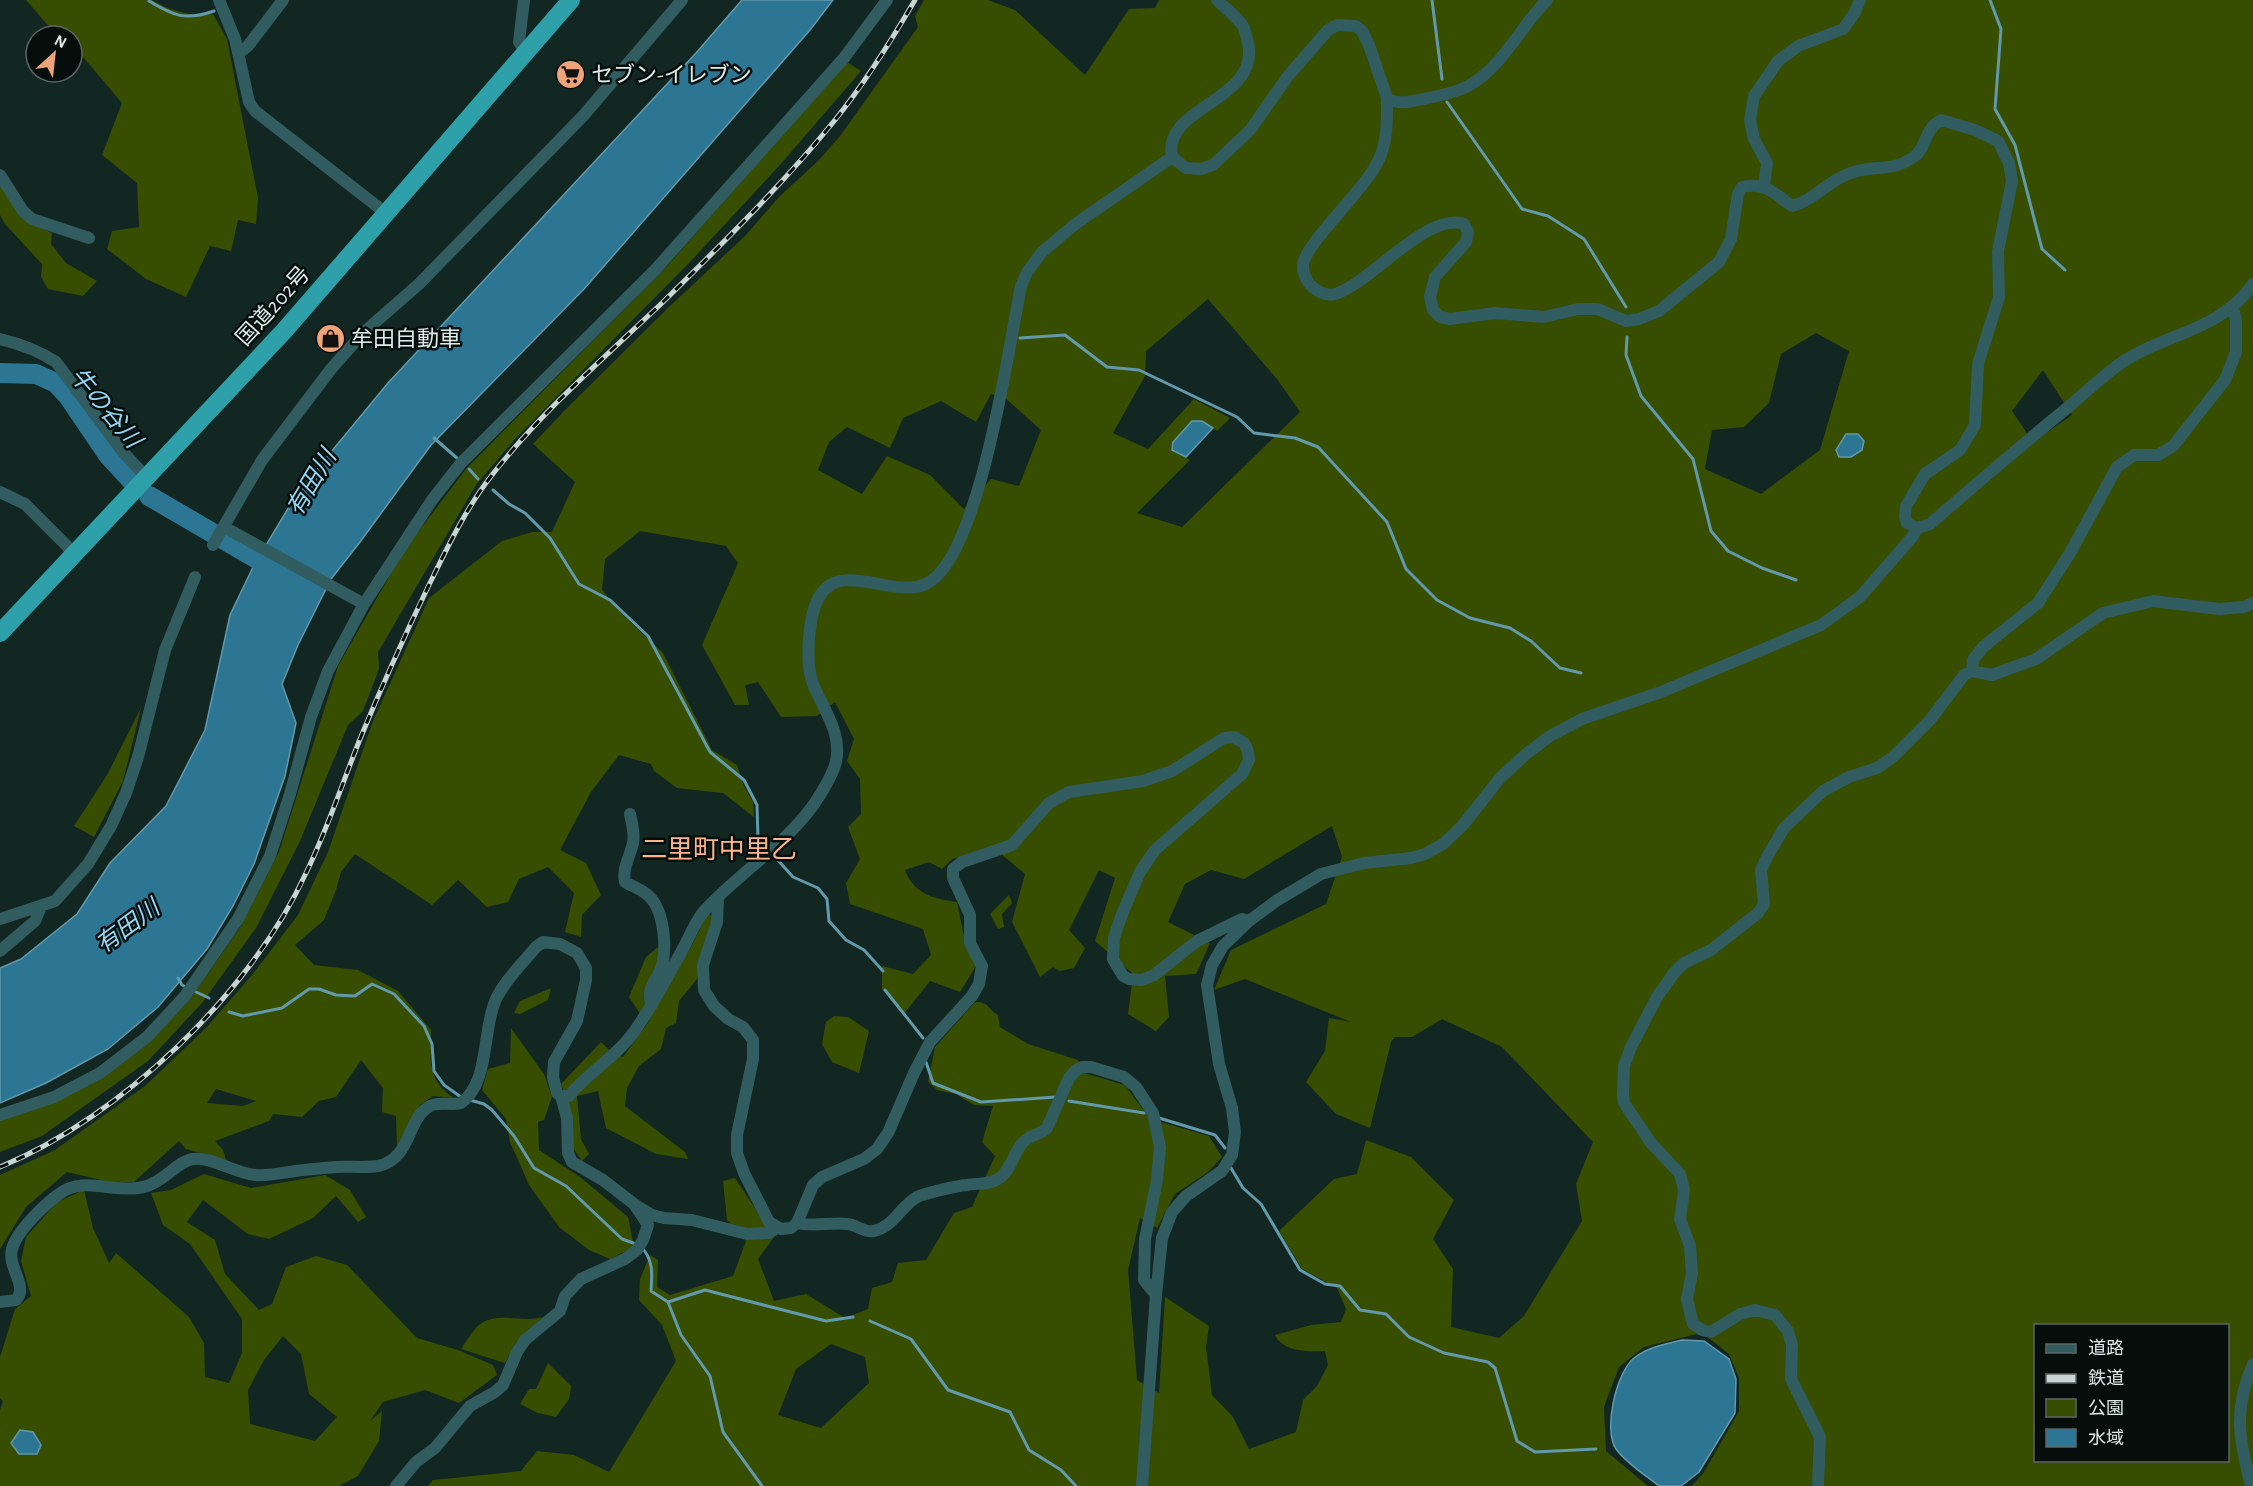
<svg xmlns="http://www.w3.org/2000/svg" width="2253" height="1486" font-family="'Alegreya Sans','Noto Sans JP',sans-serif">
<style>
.green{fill:#374d00;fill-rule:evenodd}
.water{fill:#2c7693;stroke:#6299ac;stroke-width:1.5}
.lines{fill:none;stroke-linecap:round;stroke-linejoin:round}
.stream{stroke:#6299ac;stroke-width:3}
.river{stroke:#2c7693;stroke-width:20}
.minor{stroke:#315c60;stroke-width:12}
.trunk{stroke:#2ea0a9;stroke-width:18}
.rail-casing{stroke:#c8d5d2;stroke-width:5}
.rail{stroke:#060e0c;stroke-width:3;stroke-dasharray:9;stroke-linecap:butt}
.labels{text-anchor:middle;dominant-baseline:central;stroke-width:5;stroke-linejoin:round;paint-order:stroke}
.poi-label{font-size:22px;fill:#dfebe8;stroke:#060e0c;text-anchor:start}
.street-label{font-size:22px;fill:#dfebe8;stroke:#060e0c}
.water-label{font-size:24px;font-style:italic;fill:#92d7f6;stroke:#060e0c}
.quarter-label{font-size:26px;fill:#fbb38b;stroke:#060e0c}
</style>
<rect width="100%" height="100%" fill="#132722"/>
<path class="green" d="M26,0H152C173,12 189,16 213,14L227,39L258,198L256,224L238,220L231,251L210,246L186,297L146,279L107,249L112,231L139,227L137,183L102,155L122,103L72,44V36H57Z
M924,0H988L1015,10L1085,75L1129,9L1155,8L1159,0H2253V1486H1692L1704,1472L1739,1411V1378L1729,1354L1706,1336L1684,1310L1697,1334L1644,1347L1619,1367L1604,1407L1606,1451L1648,1486H428L433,1480L521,1471L537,1451L574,1455L609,1472L676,1361L662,1325L639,1300L640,1279L650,1255L658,1260L657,1287L670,1295L733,1276L746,1241L727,1220L723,1181L735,1178L774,1237L758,1259L774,1301L806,1294L845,1318L868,1309L872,1288L892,1282L898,1263L926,1260L954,1213L972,1207L995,1156L982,1142L993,1106L974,1105L956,1094L937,1090L928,1081L935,1047L975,1002C990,1002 987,1009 998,1015L1000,1027L1028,1044L1078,1060L1084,1073L1125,1085L1150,1119L1209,1136L1222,1157L1208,1172L1175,1194L1157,1228L1140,1218L1128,1270L1137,1380L1159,1393L1165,1297L1209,1326L1206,1347L1212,1395L1233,1417L1249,1449L1296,1432L1303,1400L1317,1386L1328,1365L1325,1351C1309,1352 1283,1352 1275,1335L1311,1325L1341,1322L1346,1309L1337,1288L1302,1269L1279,1231L1334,1179L1357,1174L1366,1140L1411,1157L1454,1200L1433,1239L1453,1269L1451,1327L1499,1338L1524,1316L1582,1221L1576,1184L1593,1142L1502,1047L1442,1019L1412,1037H1395L1391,1042L1370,1128L1336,1114L1306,1082L1325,1051L1329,1018L1351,1022L1245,979L1214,990L1231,950L1326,904L1342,857L1332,826L1244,879L1211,870L1185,884L1168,922L1210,943L1196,974L1165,976L1169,1017L1156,1031L1128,1014L1133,974L1095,941L1115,878L1099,870L1069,930L1085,948L1074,968L1059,971L1053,967L1040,977L1012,922L1025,874L994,848L952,859L942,869L929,862L905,870C914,894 934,899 957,902L966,946L976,966L960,992L930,981L903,1015L882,989V966L913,974L931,955L923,929L850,904L846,883L860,859L848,827L861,814L860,779L847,761L854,739L835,702L817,716L781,717L758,682L745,685L749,705H735L702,645L738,563L726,546L640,531L605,559L602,590L622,614L663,653L712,750L737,765L744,786L753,802L754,817L723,793L677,788L654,771L651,764L619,755L591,792L560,850L586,863L601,895L582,915L581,937L565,932L574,893L548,867L519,879L508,902L487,907L458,880L432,905L355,854L341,872L336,890L324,920L295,945L314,965L358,970L398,991L431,1030C431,1059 426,1080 454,1098L433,1096L420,1105L397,1146L396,1116L382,1112L383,1088L361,1060L336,1097L319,1101L302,1117L273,1114L269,1121L215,1141L223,1150L226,1160L186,1149L179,1141L134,1182L114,1183L67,1172L26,1207L0,1249V1175L55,1150L145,1086L206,1028L252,975L298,915L328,852L373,721L429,598L502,541L532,532H552L575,482L533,444L565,410L669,307L745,236L780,196L818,161L840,136L918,27L915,16ZM1208,299L1277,379L1300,412L1182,527L1137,513L1190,460L1172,450L1173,442L1192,422L1202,421L1217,431L1230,418L1194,399L1148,449L1113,433L1145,376L1146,351ZM1816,333L1849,351L1820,450L1761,494L1705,469L1712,430L1744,427L1769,403L1781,354ZM2043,370L2072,415L2033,442L2012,411ZM991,394L1004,397L1041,430L1019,486L991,479L964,509L930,475L887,456L862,494L818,470L829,442L847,427L890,448L903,418L941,401L976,422ZM216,1089L256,1101L243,1106L207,1103ZM2036,1326H2228V1460H2036ZM831,1344L865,1357L869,1383L821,1428L778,1415L796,1369Z
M847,62L861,71L779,166L689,263L515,439L476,485L378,652L379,669L363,711L348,725L300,841L256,928L202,1003L148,1061L42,1136L0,1152V1121L52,1102L150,1041L191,998L241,926L279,852L338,666L405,549L466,469L668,265Z
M0,185L22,218L52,233L51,244L66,263L97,281L83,296L48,289L41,277L42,264L5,224L0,215Z
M141,708L123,781L94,837L74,826L107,775Z
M1009,895L1012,903L1002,914L1004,927L998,929L990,914Z
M708,913L715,919L700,958L697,979L679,1001L676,1023L666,1028L661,1049L639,1066L627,1088L625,1106L685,1152L688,1159L656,1154L606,1128L598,1091L577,1096L581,1139L589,1154L582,1161L570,1144L572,1116L561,1084L601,1042L611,1052L623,1057L650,1020L641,1015L629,997L646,957L658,947L671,973L690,949Z
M551,988L548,1000L520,1014L514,1013L520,1001Z
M834,1016L848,1017L869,1031L859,1073L832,1062L822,1044L826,1022Z
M511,1028L544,1074L552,1097L544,1120L538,1122L539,1150L580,1177L628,1217L634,1247L610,1259L589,1250L559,1227L529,1185L510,1142L506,1119L482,1090L488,1069L510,1063Z
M204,1174L251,1188L325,1175L350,1190L366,1217L358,1222L336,1196L313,1218L269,1239L248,1234L203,1200L187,1222L215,1240L225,1274L259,1310L272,1304L286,1267L316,1256L347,1265L417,1338L458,1350L493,1365L497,1375L459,1403L425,1390L383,1402L370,1421L382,1411L379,1441L358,1476L339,1486H0V1410L3,1401L0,1398V1357L15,1309L31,1296L21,1261L26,1237L57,1202L84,1190L93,1228L109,1263L116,1253L189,1317L204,1343L205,1377L229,1383L242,1353V1319L190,1244L163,1225L151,1193L171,1190ZM283,1336L301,1354L309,1394L337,1417L315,1441L250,1424L248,1390L264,1360Z
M543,1317L516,1342L505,1363L461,1349C466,1342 474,1327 482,1323C500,1312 523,1323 543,1317Z
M548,1363L571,1386L569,1399L556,1417L538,1413L520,1404L529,1389H536Z"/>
<path class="water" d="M742,0H833L810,30L584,289L431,445L360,542L331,579L298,645L282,684L296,723L285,776L254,864L233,906L207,949L158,1007L108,1049L46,1083L0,1103V968L21,959L77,914L110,863L166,806L205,730L230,615L254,565L298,492L388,383L696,53Z
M1192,421H1202L1213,428L1186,457L1172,450L1173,442Z
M1846,434H1858L1864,441L1862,450L1851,457H1839L1836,450Z
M1682,1340L1704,1341L1729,1359L1736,1379L1735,1413L1699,1472L1681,1486H1659C1645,1475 1626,1463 1616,1449C1603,1430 1616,1373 1634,1358C1648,1347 1665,1344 1682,1340Z
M20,1430L33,1432L41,1445L37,1454H19L11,1443Z"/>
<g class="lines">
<path class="stream" d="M1432,0L1442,79
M1990,0L2001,29L1995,109L2015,145L2042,249L2065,270
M149,1C174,16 185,21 214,11
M1447,102L1522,209L1548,216L1584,239L1626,307
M1627,337L1626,355L1641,396L1693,459L1711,531L1728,551L1762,568L1796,580
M1020,338L1065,335L1107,367L1139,370L1237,417L1254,433L1295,438L1318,447L1387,522L1406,569L1437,600L1470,618L1510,628L1531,641L1560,668L1581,673
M434,438L458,459
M469,469L478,479
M493,490L509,504L525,513L550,538L579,584L610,600L648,636L710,752L744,780L757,805L758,839L763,849
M775,857L793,877L818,888L827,899L829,921L846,940L864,950L883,971
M178,978L182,985L188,988
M885,990L923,1038
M194,991L209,998
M229,1012L243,1016L282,1008L309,989H319L336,995L355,996L372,984L394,994L424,1026L432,1044L434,1071L444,1085L461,1097
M926,1062L933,1083L981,1102L1056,1097
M470,1100L484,1104L492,1110L514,1136L534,1168L566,1186L622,1239L636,1244
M1069,1101L1144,1113
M1159,1118L1215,1135L1225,1148
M1231,1168L1243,1188L1261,1204L1300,1270L1325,1284L1340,1286L1360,1310L1386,1314L1409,1337L1444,1353L1488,1362L1495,1368L1517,1441L1535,1452L1596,1449
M641,1247C654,1259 652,1276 651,1291L668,1302L681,1335L710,1376L723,1432L762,1486
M668,1302L705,1290L826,1321L853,1317
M870,1321L911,1339L948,1390L1010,1412L1029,1450L1061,1470L1076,1486"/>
<path class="river" d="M0,373L36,374L56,383L68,396L108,455L131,480
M149,496L259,560L280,568"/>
<path class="minor" d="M219,0L235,39L249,102L255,111L387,214
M524,0L519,42L526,52
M1217,0C1225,8 1237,17 1243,26C1245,29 1246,35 1247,39C1265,101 1161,105 1172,157L1186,168L1201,169L1213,165L1250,130L1288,76L1328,30L1337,25L1356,26L1362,31L1369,45L1387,98C1398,105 1410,102 1423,99C1438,96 1454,93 1468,86C1502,68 1520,27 1547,0
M239,53L248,46L283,0
M1387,98C1387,121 1388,144 1376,165C1362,192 1308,241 1303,264C1303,268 1304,275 1306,278C1310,288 1324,297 1335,294C1370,284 1427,211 1464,224L1468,232L1466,242L1435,277L1430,297L1433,310L1440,317L1450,319L1495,313L1544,317L1578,309H1598L1626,321L1639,319L1659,311L1719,262L1731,239L1738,194L1742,187C1765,182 1774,193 1792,206C1816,200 1829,178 1857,171C1880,165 1893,172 1915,156C1927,147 1924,129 1941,120L1975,130L1998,141L2009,163L2012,181L1998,251L1999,297L1978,364L1975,425L1960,450L1925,474L1906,506L1905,517L1907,523L1917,528L1930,524C1975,485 2020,446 2066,409C2083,394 2100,379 2118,365C2162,334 2221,331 2253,284
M0,175L23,211L32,219L89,238
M1764,186L1767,163L1754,139L1750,120L1754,96L1778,61L1798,46L1843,29L1854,14L1860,0
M0,339C21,344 38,350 56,362L123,452L147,478
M0,492L25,504L67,546L74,556
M224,527L364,604
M213,545L262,460L331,369L363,333L419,284L583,116L682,0
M1972,671L1973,660L1983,647L2038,603L2070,553L2117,467L2134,455H2158L2173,446L2225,380L2236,352V320L2233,308
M630,814C632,824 635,833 633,843C630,857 622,868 625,882C631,886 639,888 645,893C665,906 668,951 660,971C654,984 646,990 652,1005
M718,899L717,922L703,965L704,990L714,1006L728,1019L743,1027L753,1040V1059L737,1135V1153L744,1173L769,1222L781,1229L791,1228L797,1223L813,1185L822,1177L864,1159L877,1149L888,1133L914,1073L930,1042L972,996L979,984L982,966L970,943V915L953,878V869L962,862L1012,845L1049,803L1069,792L1143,781L1172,771L1224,738L1234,737L1244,743L1248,751L1249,760L1242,774L1155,850L1140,872L1122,914L1114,938L1113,959L1123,976L1129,979L1142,980L1154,975L1197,941L1242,919L1249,921
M0,919L55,901L88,864L111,826L126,793L138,757L165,650L195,577
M0,951L35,921L41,907
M561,1096L567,1118L568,1153L572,1162L603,1180L634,1204L652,1215L664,1218L692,1220L747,1234L769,1233L776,1228
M0,1115L54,1097L100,1073L147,1037L185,996L238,919L270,856L290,794L311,717L328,671L364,604L432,500L461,463L655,270L844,58L887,0
M797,1223C814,1227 831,1222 848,1224C857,1225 864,1233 874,1231C893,1227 901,1206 917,1197C926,1193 956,1186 967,1185C977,1183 989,1185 998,1179C1010,1172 1013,1155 1021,1145C1027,1135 1039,1136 1047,1128L1069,1078L1075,1071L1082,1067H1091L1124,1077L1136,1087L1153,1113L1160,1147L1157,1180L1145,1239L1144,1280L1156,1295
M0,1302L16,1300C29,1286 7,1268 12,1249C16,1232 45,1204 59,1194C82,1176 111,1192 138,1188C163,1185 176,1161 193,1159C214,1157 234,1173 255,1175C268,1176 282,1173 295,1171C309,1169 323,1168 336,1167C350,1166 365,1168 378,1166C412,1159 406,1119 430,1106C439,1101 451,1106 461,1103C490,1083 482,1029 496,999C505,980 523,963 536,947L543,942L560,944L577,953L586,968V980L577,1021L554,1062L553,1077L557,1093L561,1096H569C590,1070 620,1055 638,1026C656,1000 670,972 685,945C691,933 697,918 706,909C743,869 791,842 820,795C826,785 833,774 836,762C842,732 824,711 813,684C805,663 808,617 819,597C840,559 894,599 926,584C980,559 1009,344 1021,286L1027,272L1042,252L1074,225L1172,157
M396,1486L416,1462L435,1448L470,1406L495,1392L503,1385L517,1352L525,1340L560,1311L565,1296L581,1279L625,1259L637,1250L643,1240L648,1225L634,1204
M1142,1486L1156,1295L1162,1238L1172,1212L1186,1196L1222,1171L1232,1155L1235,1132L1232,1108L1219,1064L1207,985L1212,965L1223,946L1249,921L1276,901L1321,874L1364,863L1411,858L1425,854L1443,844L1463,825L1500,778L1526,754L1550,736L1582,719L1661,692L1821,625L1860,597L1913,536L1917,528
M1818,1486L1820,1437L1791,1379L1792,1345L1788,1331L1775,1315L1755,1310L1740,1314L1711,1332L1702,1330L1693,1324L1687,1299L1692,1273L1690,1246L1680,1219L1684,1190L1680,1174L1651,1143L1624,1103L1623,1095L1624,1066L1631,1047L1657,997L1674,973L1684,963L1711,950L1758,913L1764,904L1761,870L1767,857L1784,828L1823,791L1849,777L1877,768L1893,757L1930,720L1964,675L1972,671L1992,675L2036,659L2103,613L2153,601L2219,609L2244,607L2253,603
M2251,1486C2239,1439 2233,1410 2253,1364"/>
<path class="trunk" d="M0,633L284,331L571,0"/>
<defs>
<path id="rail" d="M0,1167C121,1117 251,993 306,873C327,830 342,784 360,739C381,688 404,637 428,587C447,548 466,508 492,475C542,411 605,357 663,302C722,244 783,184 835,120C865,83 891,41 915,0"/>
</defs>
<use href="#rail" class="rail-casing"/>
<use href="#rail" class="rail"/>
</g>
<defs>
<symbol id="supermarket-disc" viewBox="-11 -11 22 22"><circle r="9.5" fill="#efa378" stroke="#060e0c"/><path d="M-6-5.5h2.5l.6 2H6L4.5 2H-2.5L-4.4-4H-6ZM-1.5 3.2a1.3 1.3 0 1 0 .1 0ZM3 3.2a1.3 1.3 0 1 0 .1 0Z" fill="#111"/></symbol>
<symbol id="shop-disc" viewBox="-11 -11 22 22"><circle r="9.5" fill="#efa378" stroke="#060e0c"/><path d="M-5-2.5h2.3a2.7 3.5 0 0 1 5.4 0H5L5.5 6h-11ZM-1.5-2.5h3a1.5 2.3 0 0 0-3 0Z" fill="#111"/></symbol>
</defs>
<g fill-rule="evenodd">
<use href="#supermarket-disc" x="554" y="58" width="33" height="33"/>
<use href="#shop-disc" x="314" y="322" width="33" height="33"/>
</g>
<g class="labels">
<g class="poi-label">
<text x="591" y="75">セブン-イレブン</text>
<text x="351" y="339">牟田自動車</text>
</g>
<g class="street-label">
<text transform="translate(273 306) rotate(-48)">国道202号</text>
</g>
<g class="water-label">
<text transform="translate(105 408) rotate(50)">牛の谷川</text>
<text transform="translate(312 483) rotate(-59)">有田川</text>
<text transform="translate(128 927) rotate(-36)">有田川</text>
</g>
<g class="quarter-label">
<text x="719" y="850">二里町中里乙</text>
</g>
</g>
<rect x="2034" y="1324" width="195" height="138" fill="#060e0c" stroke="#5d6664" stroke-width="1.5"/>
<rect x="2046" y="1344" width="30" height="9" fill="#315c60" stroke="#5d6664" stroke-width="1.5"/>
<text x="2088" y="1354" font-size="18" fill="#dfebe8">道路</text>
<rect x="2046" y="1374" width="30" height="9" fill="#c8d5d2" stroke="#5d6664" stroke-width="1.5"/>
<text x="2088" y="1384" font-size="18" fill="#dfebe8">鉄道</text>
<rect x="2046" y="1399" width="30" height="18" fill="#374d00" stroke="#5d6664" stroke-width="1.5"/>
<text x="2088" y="1414" font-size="18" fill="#dfebe8">公園</text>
<rect x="2046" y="1429" width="30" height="18" fill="#2c7693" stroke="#5d6664" stroke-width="1.5"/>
<text x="2088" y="1444" font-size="18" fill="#dfebe8">水域</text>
<g transform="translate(54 54) rotate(27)"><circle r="28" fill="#060e0c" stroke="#5d6664" stroke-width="1.5"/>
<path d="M0-4.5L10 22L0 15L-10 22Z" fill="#efa378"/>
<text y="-9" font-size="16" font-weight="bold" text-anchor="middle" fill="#dfebe8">N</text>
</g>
</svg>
